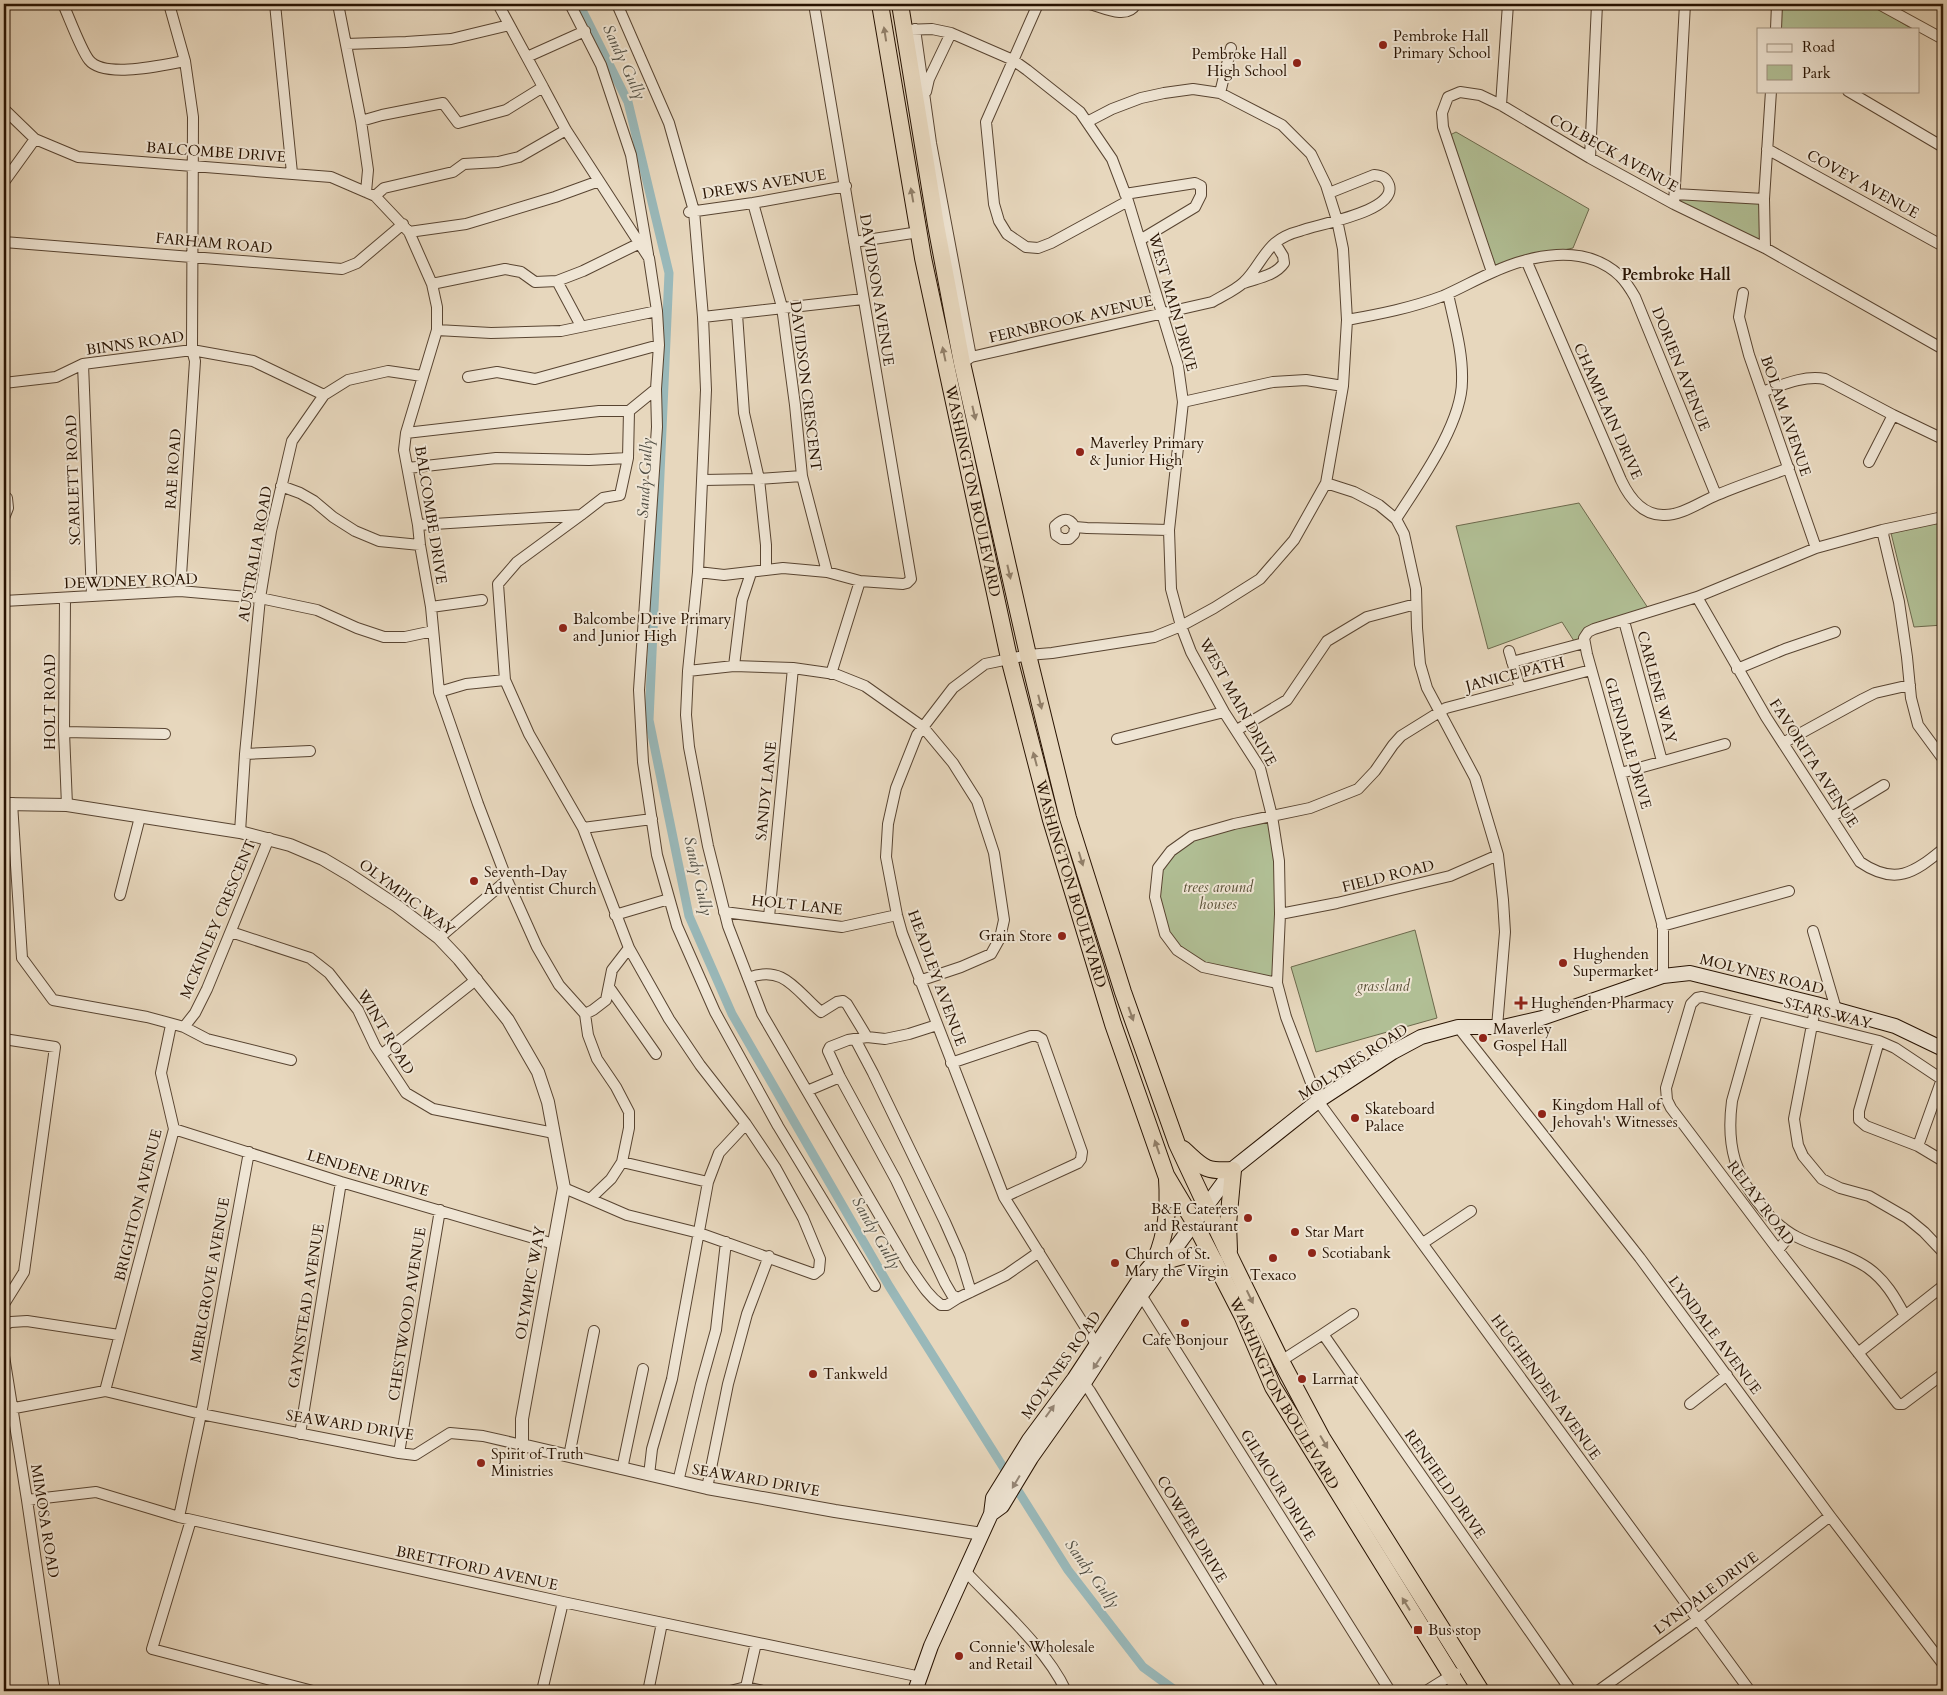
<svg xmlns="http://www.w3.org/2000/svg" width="1947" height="1695" font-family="Cardo,serif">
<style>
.green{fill:#b1bf95;stroke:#6c694c}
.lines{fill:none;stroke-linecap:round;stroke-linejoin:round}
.canal{stroke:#99b8b9;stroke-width:9}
.minor-casing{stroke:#584431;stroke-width:12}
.tertiary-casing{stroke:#584431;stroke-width:14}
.secondary-casing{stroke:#281302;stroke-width:16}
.trunk-casing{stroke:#281302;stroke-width:18}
.minor{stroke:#efe5d4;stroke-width:10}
.tertiary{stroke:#efe5d4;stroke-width:12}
.secondary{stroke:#efe5d4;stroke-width:14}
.trunk{stroke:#e7d7bd;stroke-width:16}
.oneway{fill:#917f69}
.oneway2{fill:#958676}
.poi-dot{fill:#8f2418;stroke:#efe5d4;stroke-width:2}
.labels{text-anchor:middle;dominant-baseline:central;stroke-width:4;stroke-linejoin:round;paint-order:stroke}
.poi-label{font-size:15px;fill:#281302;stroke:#efe5d4;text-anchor:start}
.street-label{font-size:15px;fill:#281302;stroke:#efe5d4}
.park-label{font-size:15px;font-style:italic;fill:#584f35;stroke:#efe5d4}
.water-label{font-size:16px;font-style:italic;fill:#504d42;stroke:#efe5d4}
.neighbourhood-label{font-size:16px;font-weight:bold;fill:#281302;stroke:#efe5d4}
</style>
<rect width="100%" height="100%" fill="#e7d7bd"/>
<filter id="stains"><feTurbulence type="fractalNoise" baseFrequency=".004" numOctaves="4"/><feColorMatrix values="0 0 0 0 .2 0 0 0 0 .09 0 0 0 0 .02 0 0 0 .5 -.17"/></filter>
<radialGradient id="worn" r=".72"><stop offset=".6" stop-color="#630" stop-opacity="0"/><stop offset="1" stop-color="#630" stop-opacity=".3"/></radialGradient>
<path class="green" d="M1782,4H1871L1912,29H1780Z
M1456,132L1589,209L1573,248L1495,265L1450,135Z
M1678,195L1760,202L1761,241L1674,201Z
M1579,503L1648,608L1574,641L1562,622L1488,649L1456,526Z
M1943,520V625L1914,627L1891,533Z
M1271,819L1279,861L1277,983L1203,967L1177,950L1155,897L1158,868L1192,836Z
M1415,930L1437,1018L1316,1052L1291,967Z"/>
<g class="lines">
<path class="canal" d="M579,4L628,102L669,273L649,720L689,916L732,1014L889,1286L1068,1570L1143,1667L1176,1691"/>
<defs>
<path id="minor" d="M63,4C69,17 81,50 89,60C104,79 163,65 185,61
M169,4L185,61L193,117L192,350L195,361L180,591
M275,4L292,173
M338,4L361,121L368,170L366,192
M570,4L601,65L631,155L648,254
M617,4L669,123L694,211L703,317L706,390L698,572L688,671L686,715L689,747L708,846L728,926L762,1014L909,1266C919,1280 927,1295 941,1305H947L958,1298L1006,1275L1039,1252
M1038,4L986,122L994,204L999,221L1007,234L1026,247L1038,248L1051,243L1128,201
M1090,4C1104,8 1127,20 1136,4
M1879,4L1943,39
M915,29L931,143L971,357
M1776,29L1777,4
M904,30L932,29L951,33L1013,60L1027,70L1080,112L1112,159L1128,201L1178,366L1183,402L1169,530L1171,589L1181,626L1191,652L1224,712L1260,768L1272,816L1279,861L1280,914L1277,983L1286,1017L1318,1101L1750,1691
M346,44L406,42L451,39L509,25
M527,57L585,31
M543,87L566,130L649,258L657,311L659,345L656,389L657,427L639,690L643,762L657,855L677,926L715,1012L778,1126L875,1286
M1848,91L1943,147
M926,92L929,79L951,33
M1220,93L1231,48
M1501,105L1508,4
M4,109L35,139L78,157L331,177L375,196L409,232L432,284L437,307V330L406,433L404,450L418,525L420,545L431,607L439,692L478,804L507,880L537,947L559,985L585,1014L588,1035L597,1059L616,1087L629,1112V1128L622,1162L611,1179L590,1199L564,1188
M361,121L382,115L443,103L458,123L506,110L543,87L498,4
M1087,122L1112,109L1141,98L1164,93L1193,89L1220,93L1282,125L1311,154L1326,185L1337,220L1343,249L1347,320L1343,386L1326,483L1294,540L1260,579L1214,608L1181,626L1154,637L1052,653L1028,655L985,664L953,688L917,735L896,788L888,824L886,857L897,915L902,933L1004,1197L1096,1344
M1767,149L1943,246
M1590,158L1597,4
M4,182L35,139
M1125,194L1195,183L1201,186V195L1195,207L1140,240
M1675,194L1764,199
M375,196L384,188L453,172L464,164L498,162L519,157L566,130
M753,203L782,307L795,405L802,476L827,572
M1674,204L1685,4
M689,212L753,203L846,186
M409,232L466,224L555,197L599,181
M4,242L342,269L357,263L403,224
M854,242L919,232
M1765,248L1764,199L1771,91
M1526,260L1621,480C1629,497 1642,515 1663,515C1681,516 1700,502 1717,495C1740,485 1765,477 1789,468
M1492,272L1443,127L1442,113L1448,97L1460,92L1480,95L1501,105L1590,158L1674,204L1765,248L1943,349
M557,281L581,326
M1244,283C1257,278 1275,276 1284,263L1283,256L1275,243
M432,284L505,269L521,272L535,282L557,281L583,271L638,244
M1743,293L1739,317L1749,355L1816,548
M737,314L744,413L759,479L766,545V570
M703,317L863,299
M1347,320C1380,314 1411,308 1443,296C1459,289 1475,280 1491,273C1530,255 1584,242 1620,276C1626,282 1631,290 1635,297L1716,495
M437,330L491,333L561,331L657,311
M962,363L971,357L1212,302C1222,296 1236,290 1244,282C1256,271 1263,253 1275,243C1281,238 1292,233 1300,231C1317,224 1397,212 1389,185C1386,177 1382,176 1374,175L1329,193
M83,364L92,596
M468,377L497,372L535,379L659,345
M4,383L56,377L83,364L192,350L253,361L324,395
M1762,392C1782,385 1804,375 1825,379L1893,415L1943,439
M1183,402L1273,382L1306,380L1343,386
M406,433L599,411H629L656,389
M1869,462L1893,415
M408,468L496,458L589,460L628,458
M703,480L759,479L802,476
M1326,483L1354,492L1379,505L1396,519L1404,534L1416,589L1417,628L1420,664L1427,688L1475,778L1498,855L1503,900L1505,932L1497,1027
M281,486L300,493L314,501L333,517L355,531L379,541L420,545
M4,496L7,498L8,508L4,518
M581,515L517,562L498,584L505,680L529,734L583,828L629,948L669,1019L700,1065L746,1124L775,1167L803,1218L820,1259L819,1270L814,1274L699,1233L627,1215L590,1199
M1396,519C1419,483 1462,424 1462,381C1463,352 1454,322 1448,294
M418,525L581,515L603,498L620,495L628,458L629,411
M1075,527L1074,534L1069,539H1062L1056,535L1055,526C1063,518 1069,517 1075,527L1087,528L1169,530
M1882,530L1899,602L1907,657L1911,698L1918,725L1943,759
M698,572L724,575L783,568L827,572L860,581L903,584L907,583L911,579L814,4
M1697,597L1766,717L1860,862C1895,886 1914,873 1943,849
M65,599L64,732L67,805
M4,601L180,591L260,598L317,610L357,628L384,637H405L433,631
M431,607L482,600
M1624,621L1662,761
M1509,651L1520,688
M1512,662L1584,643
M734,666L742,600L751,573
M1737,669L1785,649L1835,632
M688,671L734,666L793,668L835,674L865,686L923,727L953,763L977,801L994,853L1004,920L1000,938L991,954L961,967L919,981
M831,674L860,581
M439,692L466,684L505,680
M1237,730L1287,700L1327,641L1367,617L1416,604
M64,732L165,734
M1117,739L1224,712
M1783,743L1863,699L1875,693L1910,685
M245,754L310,751
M1621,773L1725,744
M12,803L22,958L53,1000L147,1017L184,1027L195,1013L207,989L269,838
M1831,817L1884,785
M583,828L652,819
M240,832L245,754L260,598L271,531L292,441L324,395L348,380L388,371L422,376
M120,895L140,817
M724,912L842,927L897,915
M1280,914L1337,903L1450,876L1498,855
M615,915L669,899
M769,917L793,668
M1662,926L1789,891
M1813,931L1836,1009
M231,932L310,958L329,973L358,1010L375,1046L406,1093L433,1109L554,1133
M439,938L507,880
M1663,976V927L1587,654L1584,638L1588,632L1594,629L1697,597L1816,548L1882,530L1943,517
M748,978C784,964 796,991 821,1012L837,1002L843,1001L847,1004L867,1037
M1277,983L1203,967L1177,950L1165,934L1155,897L1158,868L1171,851L1192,836L1234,824L1310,808L1358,789L1375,771L1393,745L1401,736L1446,708L1591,670
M609,987L656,1054
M1816,1004L1794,1119L1798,1145L1803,1156L1822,1179L1840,1188L1869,1196L1907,1218L1924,1232L1943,1252
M1757,1012L1732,1101C1726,1146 1735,1177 1765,1211C1774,1221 1785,1231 1797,1237C1820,1249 1847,1253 1868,1268C1885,1280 1895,1297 1905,1316
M585,1014L593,1010L606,1000L612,970L629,948
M937,1025L909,1034L885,1039L867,1037L848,1040L830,1047L828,1051L840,1077L896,1180L945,1283L952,1295L958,1298
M184,1027L207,1039L291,1060
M1458,1027L1640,1258L1830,1516L1943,1664
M4,1039L55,1047L24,1272L4,1304
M855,1039L873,1073L945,1222L960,1256L971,1292
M1879,1041L1859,1111V1120L1866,1126L1918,1146L1943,1161
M381,1055L477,979
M951,1063L1031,1036H1037L1042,1039L1082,1152L1081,1159L1078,1163L1004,1197
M1943,1080L1895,1048L1879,1041L1702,997L1697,998L1691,1004L1666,1088L1667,1100L1671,1108L1778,1250L1898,1404H1903L1943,1374
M807,1091L840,1077
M174,1129L341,1182L554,1244
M1918,1146L1942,1079
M622,1162L708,1182L719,1153L746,1124
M1423,1243L1471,1211
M1778,1250L1791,1234
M1141,1295L1390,1691
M4,1325L11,1322L27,1321L119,1335
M1323,1334L1353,1314
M1858,1353L1943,1286
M4,1356L27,1500L55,1691
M1281,1361L1323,1334L1571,1691
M1084,1383L1090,1391L1274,1691
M105,1391L174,1129L161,1073L171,1025
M1690,1404L1727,1375
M4,1410L105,1391L201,1414L399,1453L415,1455L450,1433L483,1436L522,1445
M300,1434L341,1182
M399,1453L440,1210
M569,1456L594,1331
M1943,1456V1457
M622,1469L643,1369
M649,1475L652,1449L672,1379L708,1182
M678,1482L701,1384L716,1330L726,1242
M707,1488L728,1384L747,1314L769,1256
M27,1500L96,1492L179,1517L223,1527L563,1602L921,1677
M179,1517L201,1414L249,1152
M191,1520L152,1649L313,1691
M965,1571C998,1606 1046,1648 1066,1691
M649,1687L662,1623
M746,1687L756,1643
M542,1691L563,1602
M730,1691L746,1687L763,1691
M1426,1691L1455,1673
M1598,1691L1697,1620L1830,1516"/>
<path id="tertiary" d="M4,804L67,805L240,832L290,845L323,859L350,875L397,906L439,938L459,959L508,1020L538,1072L548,1102L564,1188L522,1419V1445L707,1488L835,1511L982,1534"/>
<path id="secondary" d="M991,1514L1002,1506L1031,1458L1084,1383L1141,1295L1235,1167L1318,1101L1393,1052L1421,1037L1458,1027H1503L1542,1018L1663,976L1690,973L1816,1004L1895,1026L1943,1049
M915,1691L931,1646L991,1514L993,1498L1029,1440L1074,1379L1143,1274L1163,1251"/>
<g id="trunk">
<path id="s1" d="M880,4L923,258L1009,658L1051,820L1113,1024L1166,1175L1194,1222L1242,1315L1273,1387L1461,1691"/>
<path d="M900,4L936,225L962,363L1028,655L1068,818L1123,992L1177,1144L1231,1259L1281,1361L1322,1438L1481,1691"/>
<path d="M1183,1149C1203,1167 1204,1172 1233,1170L1228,1224L1229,1250"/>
<path d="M1156,1258C1167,1232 1169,1207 1167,1179"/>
<path d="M1167,1261C1187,1253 1194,1254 1215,1262"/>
</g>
</defs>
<use href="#minor" class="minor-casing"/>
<use href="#tertiary" class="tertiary-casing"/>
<use href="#secondary" class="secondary-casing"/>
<use href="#trunk" class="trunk-casing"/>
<use href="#minor" class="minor"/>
<use href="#tertiary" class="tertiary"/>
<use href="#secondary" class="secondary"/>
<use href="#trunk" class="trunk"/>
</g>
<defs><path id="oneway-solid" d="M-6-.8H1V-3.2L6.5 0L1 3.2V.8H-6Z" transform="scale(1.25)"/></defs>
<g class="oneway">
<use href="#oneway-solid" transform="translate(885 34) rotate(-99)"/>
<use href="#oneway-solid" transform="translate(912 195) rotate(-100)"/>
<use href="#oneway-solid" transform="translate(944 354) rotate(-102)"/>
<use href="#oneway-solid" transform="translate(974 413) rotate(77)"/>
<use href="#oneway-solid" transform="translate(1009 572) rotate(77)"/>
<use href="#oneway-solid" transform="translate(1040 702) rotate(76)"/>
<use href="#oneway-solid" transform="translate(1035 759) rotate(-105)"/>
<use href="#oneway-solid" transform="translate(1081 859) rotate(73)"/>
<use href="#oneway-solid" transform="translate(1131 1014) rotate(70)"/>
<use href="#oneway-solid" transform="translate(1157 1147) rotate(-109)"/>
<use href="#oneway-solid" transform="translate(1250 1297) rotate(64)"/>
<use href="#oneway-solid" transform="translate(1324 1442) rotate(59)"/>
<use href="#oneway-solid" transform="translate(1406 1604) rotate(-122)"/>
</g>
<g class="oneway2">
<use href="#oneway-solid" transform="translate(1097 1363) rotate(123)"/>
<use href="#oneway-solid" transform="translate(1050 1411) rotate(-54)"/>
<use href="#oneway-solid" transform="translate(1016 1482) rotate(121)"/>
</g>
<g class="poi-dot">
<circle cx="1383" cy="45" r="5"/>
<circle cx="1297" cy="63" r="5"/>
<circle cx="1080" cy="452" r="5"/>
<circle cx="563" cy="628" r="5"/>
<circle cx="474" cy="881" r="5"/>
<circle cx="1062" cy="936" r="5"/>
<circle cx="1563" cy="963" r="5"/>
<path d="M1518.5 995.5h5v5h5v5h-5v5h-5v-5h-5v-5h5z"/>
<circle cx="1483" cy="1038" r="5"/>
<circle cx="1542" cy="1114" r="5"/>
<circle cx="1355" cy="1118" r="5"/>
<circle cx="1248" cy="1218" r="5"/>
<circle cx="1295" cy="1232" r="5"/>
<circle cx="1312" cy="1253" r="5"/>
<circle cx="1273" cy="1258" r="5"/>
<circle cx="1115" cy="1263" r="5"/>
<circle cx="1185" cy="1323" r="5"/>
<circle cx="813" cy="1374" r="5"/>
<circle cx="1302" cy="1379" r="5"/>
<circle cx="481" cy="1463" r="5"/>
<rect x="1413" y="1625" width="10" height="10" rx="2.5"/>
<circle cx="959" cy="1656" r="5"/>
</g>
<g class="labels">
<g class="poi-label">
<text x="1393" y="36">Pembroke Hall<tspan x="1393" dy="17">Primary School</tspan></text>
<text x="1287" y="54" text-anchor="end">Pembroke Hall<tspan x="1287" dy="17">High School</tspan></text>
<text x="1090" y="443">Maverley Primary<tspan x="1090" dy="17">&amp; Junior High</tspan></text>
<text x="573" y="619">Balcombe Drive Primary<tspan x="573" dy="17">and Junior High</tspan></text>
<text x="484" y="872">Seventh-Day<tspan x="484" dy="17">Adventist Church</tspan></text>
<text x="1052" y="936" text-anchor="end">Grain Store</text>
<text x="1573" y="954">Hughenden<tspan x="1573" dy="17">Supermarket</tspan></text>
<text x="1531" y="1003">Hughenden Pharmacy</text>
<text x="1493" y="1029">Maverley<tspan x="1493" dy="17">Gospel Hall</tspan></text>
<text x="1552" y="1105">Kingdom Hall of<tspan x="1552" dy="17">Jehovah's Witnesses</tspan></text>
<text x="1365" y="1109">Skateboard<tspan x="1365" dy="17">Palace</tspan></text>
<text x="1238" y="1209" text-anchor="end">B&amp;E Caterers<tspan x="1238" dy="17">and Restaurant</tspan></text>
<text x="1305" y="1232">Star Mart</text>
<text x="1322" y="1253">Scotiabank</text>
<text x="1125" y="1254">Church of St.<tspan x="1125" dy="17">Mary the Virgin</tspan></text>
<text x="1273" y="1275" text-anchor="middle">Texaco</text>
<text x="1185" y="1340" text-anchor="middle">Cafe Bonjour</text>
<text x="823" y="1374">Tankweld</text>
<text x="1312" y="1379">Larrnat</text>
<text x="491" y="1454">Spirit of Truth<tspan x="491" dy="17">Ministries</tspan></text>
<text x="1428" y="1630">Bus stop</text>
<text x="969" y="1647">Connie's Wholesale<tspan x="969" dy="17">and Retail</tspan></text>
</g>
<g class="street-label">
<text transform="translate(216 152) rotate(4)">BALCOMBE DRIVE</text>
<text transform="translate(1614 153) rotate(29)">COLBECK AVENUE</text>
<text transform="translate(764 184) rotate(-9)">DREWS AVENUE</text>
<text transform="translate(1863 184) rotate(29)">COVEY AVENUE</text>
<text transform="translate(214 243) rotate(5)">FARHAM ROAD</text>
<text transform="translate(877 290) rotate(81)">DAVIDSON AVENUE</text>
<text transform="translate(1173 302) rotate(74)">WEST MAIN DRIVE</text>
<text transform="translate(1071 319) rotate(-13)">FERNBROOK AVENUE</text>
<text transform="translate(135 343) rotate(-8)">BINNS ROAD</text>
<text transform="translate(1681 369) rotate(68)">DORIEN AVENUE</text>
<text transform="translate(806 386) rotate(83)">DAVIDSON CRESCENT</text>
<text transform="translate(1608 411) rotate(66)">CHAMPLAIN DRIVE</text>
<text transform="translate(1786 416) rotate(71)">BOLAM AVENUE</text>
<text transform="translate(173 469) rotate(-86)">RAE ROAD</text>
<text transform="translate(73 480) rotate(-92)">SCARLETT ROAD</text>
<text stroke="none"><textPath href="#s1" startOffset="496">WASHINGTON BOULEVARD</textPath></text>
<text transform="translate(431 515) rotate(81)">BALCOMBE DRIVE</text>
<text transform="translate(255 554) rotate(-80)">AUSTRALIA ROAD</text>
<text transform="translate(131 581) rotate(-2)">DEWDNEY ROAD</text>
<text transform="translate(1515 674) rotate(-14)">JANICE PATH</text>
<text transform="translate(1657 687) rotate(75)">CARLENE WAY</text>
<text transform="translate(50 702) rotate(-90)">HOLT ROAD</text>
<text transform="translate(1238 702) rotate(61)">WEST MAIN DRIVE</text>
<text transform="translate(1628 743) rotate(74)">GLENDALE DRIVE</text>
<text transform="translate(1814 763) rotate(57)">FAVORITA AVENUE</text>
<text transform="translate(766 791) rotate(-84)">SANDY LANE</text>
<text transform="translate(1388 876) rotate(-14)">FIELD ROAD</text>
<text stroke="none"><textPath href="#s1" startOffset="901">WASHINGTON BOULEVARD</textPath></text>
<text transform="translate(407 897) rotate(37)">OLYMPIC WAY</text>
<text transform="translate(797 905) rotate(6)">HOLT LANE</text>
<text transform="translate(218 919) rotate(-67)">MCKINLEY CRESCENT</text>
<text transform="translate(1762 974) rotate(14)">MOLYNES ROAD</text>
<text transform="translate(937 978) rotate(70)">HEADLEY AVENUE</text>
<text transform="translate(1828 1013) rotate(14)">STARS WAY</text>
<text transform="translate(386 1032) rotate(59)">WINT ROAD</text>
<text transform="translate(1353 1062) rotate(-33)">MOLYNES ROAD</text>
<text transform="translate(368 1173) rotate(17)">LENDENE DRIVE</text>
<text transform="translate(1761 1203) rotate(53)">RELAY ROAD</text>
<text transform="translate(138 1205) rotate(-76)">BRIGHTON AVENUE</text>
<text transform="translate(210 1280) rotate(-80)">MERLGROVE AVENUE</text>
<text transform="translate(530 1283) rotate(-80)">OLYMPIC WAY</text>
<text transform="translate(306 1306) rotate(-81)">GAYNSTEAD AVENUE</text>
<text transform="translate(407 1314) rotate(-81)">CHESTWOOD AVENUE</text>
<text transform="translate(1715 1335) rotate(53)">LYNDALE AVENUE</text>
<text transform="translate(1061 1365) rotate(-55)">MOLYNES ROAD</text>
<text transform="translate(1546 1387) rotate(54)">HUGHENDEN AVENUE</text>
<text stroke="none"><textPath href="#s1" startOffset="1456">WASHINGTON BOULEVARD</textPath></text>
<text transform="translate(350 1425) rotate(9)">SEAWARD DRIVE</text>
<text transform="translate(756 1480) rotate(10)">SEAWARD DRIVE</text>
<text transform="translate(1445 1484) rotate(55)">RENFIELD DRIVE</text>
<text transform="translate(1278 1485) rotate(58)">GILMOUR DRIVE</text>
<text transform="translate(45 1521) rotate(81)">MIMOSA ROAD</text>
<text transform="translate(1192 1529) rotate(59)">COWPER DRIVE</text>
<text transform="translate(477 1568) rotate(12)">BRETTFORD AVENUE</text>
<text transform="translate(1706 1593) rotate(-37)">LYNDALE DRIVE</text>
</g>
<g class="park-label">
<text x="1218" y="887">trees around<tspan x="1218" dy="17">houses</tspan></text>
<text x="1383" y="986">grassland</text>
</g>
<g class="water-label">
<text transform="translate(624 62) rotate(65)">Sandy Gully</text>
<text transform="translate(645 478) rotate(-87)">Sandy Gully</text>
<text transform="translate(698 876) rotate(77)">Sandy Gully</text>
<text transform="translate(876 1233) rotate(60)">Sandy Gully</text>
<text transform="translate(1092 1574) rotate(54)">Sandy Gully</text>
</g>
<g class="neighbourhood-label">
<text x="1676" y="275">Pembroke Hall</text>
</g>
</g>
<rect width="1947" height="1695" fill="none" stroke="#e7d7bd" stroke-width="20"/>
<rect x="5" y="5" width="1937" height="1685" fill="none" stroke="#281302" stroke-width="2.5"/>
<rect x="10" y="10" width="1927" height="1675" fill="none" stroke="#281302"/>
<rect x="1757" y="28" width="162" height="65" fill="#efe5d4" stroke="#9f9180"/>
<rect x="1767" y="44" width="25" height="8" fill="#efe5d4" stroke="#9f9180"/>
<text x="1802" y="52" font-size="15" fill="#281302">Road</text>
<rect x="1767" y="65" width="25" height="15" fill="#b1bf95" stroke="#9f9180"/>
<text x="1802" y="78" font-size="15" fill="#281302">Park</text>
<rect width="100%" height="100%" filter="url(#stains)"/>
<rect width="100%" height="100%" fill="url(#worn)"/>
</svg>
